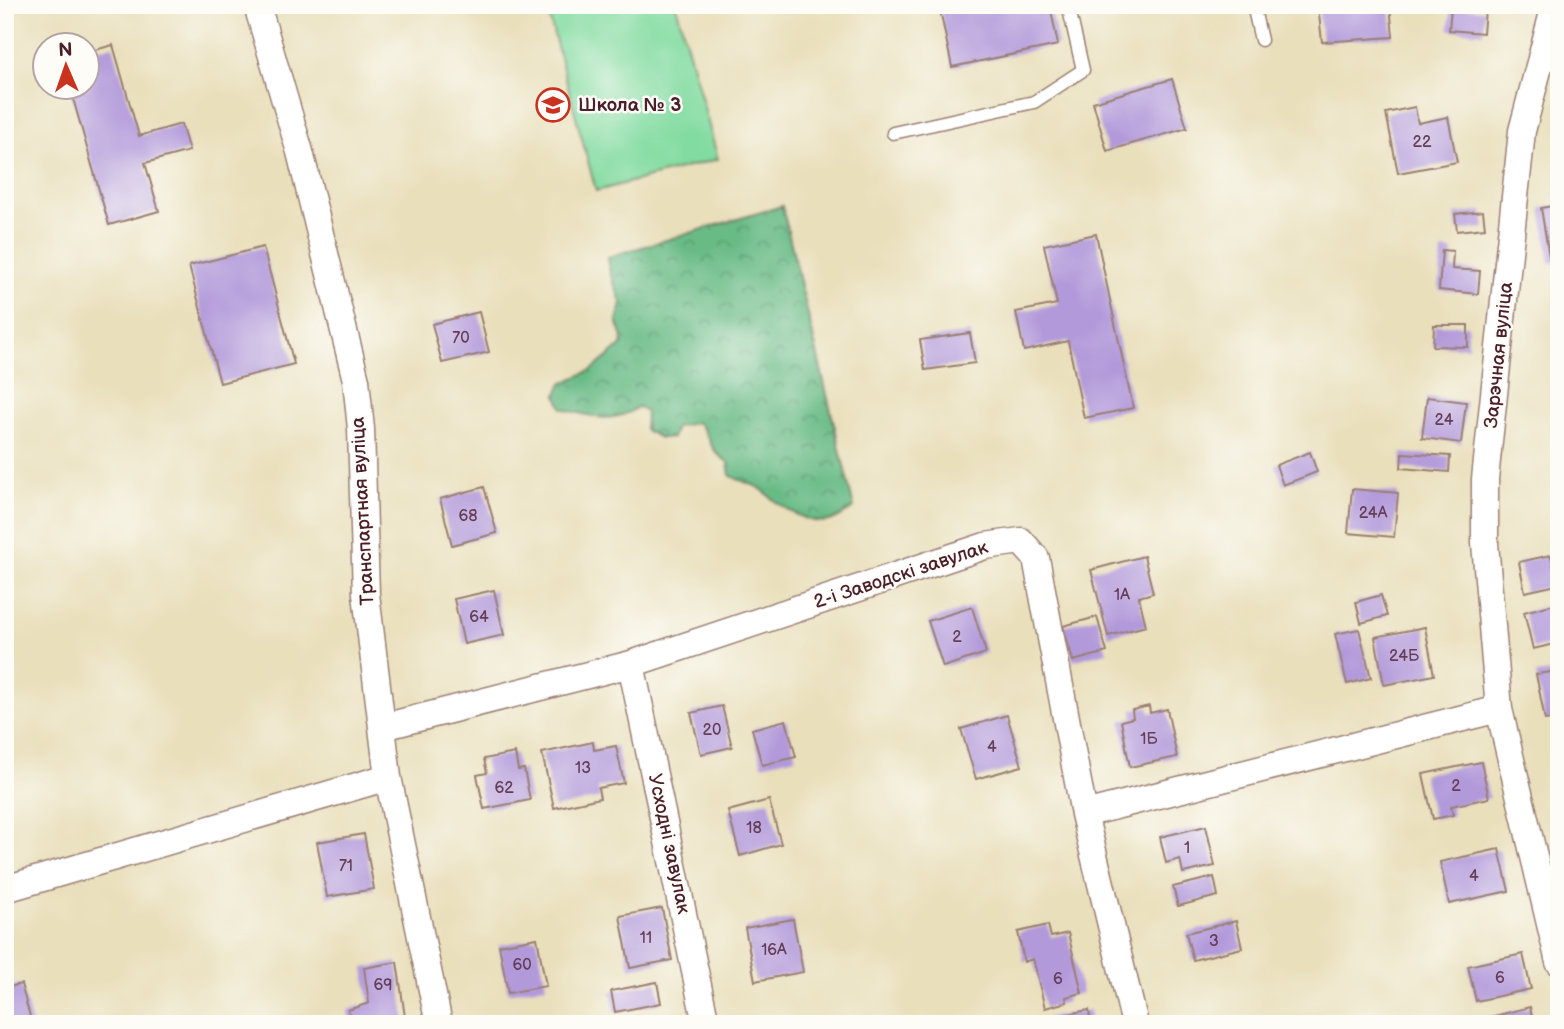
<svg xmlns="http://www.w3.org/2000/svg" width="1564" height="1029" font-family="'Balsamiq Sans',sans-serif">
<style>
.forest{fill:url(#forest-crowns);stroke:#5a6d58;stroke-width:2}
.garden{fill:#82dba0;stroke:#667d66;stroke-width:2}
.building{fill:#b29ada}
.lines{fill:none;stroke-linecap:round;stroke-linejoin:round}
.service-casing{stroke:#9a7f73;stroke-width:15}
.minor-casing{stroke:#9a7f73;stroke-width:29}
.service{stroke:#fff;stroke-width:12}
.minor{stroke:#fff;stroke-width:26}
.labels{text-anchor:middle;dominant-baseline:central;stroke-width:5;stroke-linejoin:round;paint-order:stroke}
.number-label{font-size:16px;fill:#643e57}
.poi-label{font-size:19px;font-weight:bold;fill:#4a1f2b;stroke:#fdfcf7;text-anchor:start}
.street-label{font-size:19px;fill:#4a1f2b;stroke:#fdfcf7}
</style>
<defs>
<pattern id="forest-crowns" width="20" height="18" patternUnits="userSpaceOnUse" patternTransform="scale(1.75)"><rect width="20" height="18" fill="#69bb86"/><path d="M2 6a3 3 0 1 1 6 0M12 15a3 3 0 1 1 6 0" fill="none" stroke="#58976e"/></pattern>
</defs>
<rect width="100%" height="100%" fill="#fdfcf7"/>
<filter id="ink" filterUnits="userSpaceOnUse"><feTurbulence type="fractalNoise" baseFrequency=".0143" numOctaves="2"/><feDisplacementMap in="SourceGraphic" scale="14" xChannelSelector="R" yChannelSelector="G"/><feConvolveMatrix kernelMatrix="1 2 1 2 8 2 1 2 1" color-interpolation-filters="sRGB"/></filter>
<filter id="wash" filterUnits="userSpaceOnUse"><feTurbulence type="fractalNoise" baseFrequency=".00686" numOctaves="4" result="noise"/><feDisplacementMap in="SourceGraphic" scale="28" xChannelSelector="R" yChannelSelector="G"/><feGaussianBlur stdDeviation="1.57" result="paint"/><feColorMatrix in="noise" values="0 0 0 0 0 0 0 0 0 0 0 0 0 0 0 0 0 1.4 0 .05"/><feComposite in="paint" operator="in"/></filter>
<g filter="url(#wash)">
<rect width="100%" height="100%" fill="#e9dfbb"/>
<path class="forest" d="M782,206L854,508C846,512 838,519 829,521C809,526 778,505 765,492C757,484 740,482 730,475L728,462C707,450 712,436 697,422L676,427L672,438H660L645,430L646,412L638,407C612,425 590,417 562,408L557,395L561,384L592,370L622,345L623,338L617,320L622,304L610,273L608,257Z"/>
<path class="garden" d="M546,5H676L718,159L596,191Z"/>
<g id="blocks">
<path class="building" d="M939,5H1050L1058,45L952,67Z
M1318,5H1390L1393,37L1322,42Z
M1451,7L1485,10L1483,33L1449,30Z
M113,45L139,136L181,124L189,151L145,163L159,211L109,225L70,88H88V52Z
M1172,79L1187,128L1107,151L1093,102Z
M1415,107L1418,123L1448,117L1457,162L1398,173L1386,113Z
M1559,205V262L1550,263L1541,208Z
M1483,211L1485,228L1457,231L1455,214Z
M1096,234L1133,408L1084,418L1068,341L1024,351L1016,312L1057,304L1044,245Z
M263,247L294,364L220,383L189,266Z
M1442,250L1453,251L1452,269L1480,271L1478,294L1439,290Z
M479,312L489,352L442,363L432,324Z
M1434,325H1468V347L1433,346Z
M970,333L975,363L925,370L920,340Z
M1427,397L1466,402L1461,443L1422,438Z
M1310,452L1317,472L1283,485L1276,465Z
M1402,453L1450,456L1449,472L1401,468Z
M484,487L497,533L452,545L440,499Z
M1352,489L1398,493L1394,537L1348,533Z
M1551,555L1557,585L1525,592L1519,562Z
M1144,556L1153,593L1139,597L1146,626L1108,636L1091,570Z
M494,590L504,635L464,644L454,599Z
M1381,595L1387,616L1361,623L1356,602Z
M1559,603V643L1533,649L1524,612Z
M972,607L986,653L943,667L928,621Z
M1097,617L1107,652L1073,661L1063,626Z
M1425,627L1434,675L1384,685L1375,637Z
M1359,629L1371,678L1347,684L1335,634Z
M1559,671V718L1545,720L1536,674Z
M722,706L732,747L701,754L691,713Z
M1149,706L1150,713L1167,709L1177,757L1130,767L1121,721L1133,718L1132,710Z
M1007,715L1022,766L976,779L961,729Z
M786,720L796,757L762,765L752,729Z
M593,742L594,750L616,746L624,783L598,788L600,798L554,808L542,753Z
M1559,745V777H1558L1551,746Z
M515,753L518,770L524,769L530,800L484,809L477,775L487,773L484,759Z
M1481,762L1489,798L1451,806L1453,815L1433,819L1423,774Z
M769,800L781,844L740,856L728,811Z
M1206,826L1215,866L1183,873L1180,859L1166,863L1160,837Z
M364,834L374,889L327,897L317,842Z
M1499,849L1509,891L1449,904L1440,862Z
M1214,877L1218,896L1178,906L1173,887Z
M662,908L672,960L630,968L620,916Z
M793,919L803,972L755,981L745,928Z
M1236,921L1242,948L1193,960L1186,933Z
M1048,925L1051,937L1068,933L1082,993L1066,997L1067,1002L1045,1008L1033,959L1024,962L1018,932Z
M537,938L546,986L508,993L499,945Z
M1523,954L1531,989L1476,1001L1468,966Z
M397,962L406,1024L350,1023L348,1010L369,1003L364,968Z
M657,982L661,1003L615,1012L611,991Z
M21,984L32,1024H5V988Z
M1530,1007L1533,1022L1467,1024V1023Z
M1089,1010L1091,1024H1048L1047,1018Z"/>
</g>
</g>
<g filter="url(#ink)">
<use href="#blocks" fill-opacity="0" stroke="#9a7f73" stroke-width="2"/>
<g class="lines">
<defs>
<path id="service" d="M1253,5L1261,40
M893,133L1034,102L1083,70L1068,5"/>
<path id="minor" d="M257,5L300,152L356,380L361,429L366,594L388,777L439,1024
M1555,5L1522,131L1485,479V543L1499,709L1559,962
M631,664L706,1024
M383,727L631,664L985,546L1021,541L1036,558L1084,814L1135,1024
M1084,814L1499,709
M5,889L388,777"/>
</defs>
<use href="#service" class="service-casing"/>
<use href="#minor" class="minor-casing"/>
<use href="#service" class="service"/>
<use href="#minor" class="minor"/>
</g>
</g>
<defs>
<symbol id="school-ring" viewBox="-11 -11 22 22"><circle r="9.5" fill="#fdfcf7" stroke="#c8321e" stroke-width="1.5"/><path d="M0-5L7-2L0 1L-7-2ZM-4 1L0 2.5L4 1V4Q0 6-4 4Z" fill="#c8321e"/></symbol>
</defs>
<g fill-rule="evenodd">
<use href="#school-ring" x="534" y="86" width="38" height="38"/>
</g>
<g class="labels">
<g class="number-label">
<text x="1422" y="142">22</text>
<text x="461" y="338">70</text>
<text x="1444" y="420">24</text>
<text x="1373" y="513">24А</text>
<text x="468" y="516">68</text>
<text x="1122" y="595">1А</text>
<text x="479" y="617">64</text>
<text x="957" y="637">2</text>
<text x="1404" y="656">24Б</text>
<text x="712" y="730">20</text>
<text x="1149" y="739">1Б</text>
<text x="992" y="747">4</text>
<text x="583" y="768">13</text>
<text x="1456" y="786">2</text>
<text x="504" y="788">62</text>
<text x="754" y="828">18</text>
<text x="1187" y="848">1</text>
<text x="346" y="866">71</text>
<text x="1474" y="876">4</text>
<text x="646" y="938">11</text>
<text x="1214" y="941">3</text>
<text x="774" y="950">16А</text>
<text x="522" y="965">60</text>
<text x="1500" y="978">6</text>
<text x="1058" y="979">6</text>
<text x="383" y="985">69</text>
</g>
<g class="poi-label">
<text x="578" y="105">Школа № 3</text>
</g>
<g class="street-label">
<text transform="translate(1499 355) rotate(-84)">Зарэчная вуліца</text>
<text transform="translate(363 511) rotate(-93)">Транспартная вуліца</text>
<text transform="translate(901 575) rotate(-18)">2-і Заводскі завулак</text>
<text transform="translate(669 844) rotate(78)">Усходні завулак</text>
</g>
</g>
<rect width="1564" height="1029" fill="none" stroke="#fdfcf7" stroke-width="28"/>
<g transform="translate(66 66) rotate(358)"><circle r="33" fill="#fdfcf7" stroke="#b5a4a5" stroke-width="2"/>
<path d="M0-5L12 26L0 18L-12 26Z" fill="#c8321e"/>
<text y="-10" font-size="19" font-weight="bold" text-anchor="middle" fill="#4a1f2b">N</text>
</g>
</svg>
